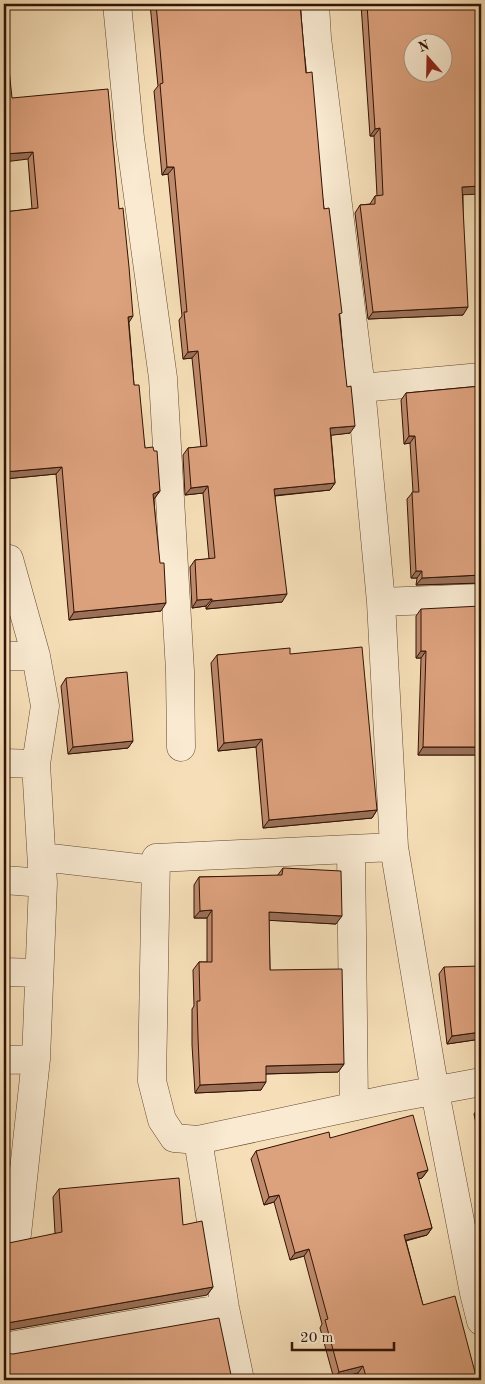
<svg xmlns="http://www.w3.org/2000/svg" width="485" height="1384" font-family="'Old Standard TT',serif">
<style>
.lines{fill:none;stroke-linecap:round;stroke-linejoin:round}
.street-casing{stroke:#634531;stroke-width:29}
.street{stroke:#f9ead1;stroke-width:28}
.wall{fill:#bd8a6c;stroke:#321204}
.shaded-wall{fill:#9a7158;stroke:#321204}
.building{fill:#dca17d;stroke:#321204;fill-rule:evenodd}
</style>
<rect width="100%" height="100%" fill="#f6dfb8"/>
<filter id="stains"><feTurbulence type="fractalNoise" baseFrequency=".004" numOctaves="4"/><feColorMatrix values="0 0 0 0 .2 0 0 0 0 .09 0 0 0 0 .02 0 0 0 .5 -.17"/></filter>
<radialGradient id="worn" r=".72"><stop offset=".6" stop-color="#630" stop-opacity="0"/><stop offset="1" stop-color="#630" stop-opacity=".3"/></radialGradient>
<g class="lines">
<defs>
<path id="street" d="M117,4L130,138L163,378L180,671L181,747
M315,4L317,38L361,388L381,602L394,847L435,1092L474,1293L481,1321
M361,388L481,377
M4,558L9,559L36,656L45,706L36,764L43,883L36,1059L17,1234L4,1235
M381,602L481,598
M4,656H36
M4,763L36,764
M394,847L156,858L152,1081L162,1120L174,1138L198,1140L389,1099L481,1082
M351,849L354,1106
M42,857L155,870
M4,880L43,883
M4,972L39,973
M4,1060L36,1059
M198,1140L225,1308L240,1380
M4,1347L225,1308"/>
</defs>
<use href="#street" class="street-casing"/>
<use href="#street" class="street"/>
</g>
<path class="wall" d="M150,4H300L306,73L324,209L340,317L350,433L331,435L335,483L330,490L275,496L282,602L206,609V606L192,608L190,567L195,560L209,559L203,493L185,495L183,455L188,448L201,447L192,358L183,359L179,320L182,316L168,174L162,175L154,91L158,86Z
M361,4H481L463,194V315L368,319L355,213L360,205L370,204L375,196H377L374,136H370Z
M12,98L129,323L134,385L145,448L160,491L154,499L161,611L69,620L56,474L4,479V212L32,209L28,159Z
M481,386V583L416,585L417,578H411L407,499L413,492L410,443L404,444L401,400L406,393Z
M421,609L481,755H418L421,658H416V616Z
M290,654L377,810L372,818L263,828L256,747L218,751L211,663L217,655Z
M66,678L133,741L128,748L68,754L61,686Z
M283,868L336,924L269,920L270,970L344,1064L338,1072L266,1074L261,1090L195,1093L192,1045V1009L194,1006L193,970L199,962H207V918H194V885L199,877L277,876Z
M444,967L481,1039L447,1044L439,974Z
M479,1107H481V1147L474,1114Z
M330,1138L428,1170L422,1178L418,1179L432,1228L427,1235L406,1241L423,1305L477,1380H359L358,1373L334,1379L320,1328L322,1324L304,1256L290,1260L274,1202L264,1205L251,1159L256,1151Z
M59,1189L183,1225L213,1287L207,1295L55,1233L53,1197Z"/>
<path class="shaded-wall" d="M380,128L374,136H370L375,129Z
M33,152L28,159L4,162V154Z
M167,167H174L168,174L162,175Z
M481,186V194L457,195L462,187Z
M468,307L463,315L368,319L373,312Z
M133,316L128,324V317Z
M198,351L192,358L183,359L188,352Z
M355,426L350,433L325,436L330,428Z
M409,436H415L410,443L404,444Z
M62,467L56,474L4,479V472Z
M335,483L330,490L269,496L274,489Z
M208,486L203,493L185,495L191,488Z
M160,491L154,499L148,502L153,494Z
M416,571H422L417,578H411Z
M481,575V583L416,585L422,578Z
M287,594L282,602L206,609L212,601Z
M212,599L206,606L192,608L197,600Z
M166,603L161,611L69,620L74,612Z
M421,651H426L421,658H416Z
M262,739L256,747L218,751L224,743Z
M133,741L128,748L68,754L73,747Z
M423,747H481V755H418Z
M377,810L372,818L263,828L269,820Z
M212,910L207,918H194L200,911Z
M269,912L342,916L336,924L263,920Z
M481,1032V1039L447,1044L452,1036Z
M344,1064L338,1072L260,1074L266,1066Z
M266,1082L261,1090L195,1093L200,1085Z
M428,1170L422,1178L411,1181L417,1173Z
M279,1195L274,1202L264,1205L269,1197Z
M432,1228L427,1235L399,1242L404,1235Z
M309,1249L304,1256L290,1260L295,1253Z
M213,1287L207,1295L4,1331V1325L7,1323Z
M363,1366L358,1373L334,1379L339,1372Z"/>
<path class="building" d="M156,4H300L306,73L312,72L324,209L329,208L342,313L339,314L347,387L351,386L355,426L330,428L335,483L274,489L287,594L212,601V599L197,600L195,560L215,558L208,486L191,488L188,448L207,446L198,351L188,352L184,312H187L174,167H167L160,84L163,83Z
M367,4H481V186L462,187L468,307L373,312L360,205L375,204V196L383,195L380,128L375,129ZM412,42H442V72H412Z
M6,41L12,98L108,89L119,209L123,208L129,267L133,316L128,317L134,385H139L145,448L153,447L154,451H157L160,491L153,494L160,563H164L166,603L74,612L62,467L4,472V212L38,208L33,152L4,154V42Z
M481,386V575L422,578V571H416L412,492H419L415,436H409L406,393Z
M481,606V747H423L426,651H421V609Z
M362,647L377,810L269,820L262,739L224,743L217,655L290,648V654Z
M127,672L133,741L73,747L66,678Z
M283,868L341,871L342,916L269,912L270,970L342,969L344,1064L266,1066V1082L200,1085L198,1037L197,1001H200L199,962H212V910L200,911L199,877L282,875Z
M481,966V1032L452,1036L444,967Z
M479,1107H481V1118Z
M413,1115L428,1170L417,1173L432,1228L404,1235L423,1305L455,1296L477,1380H367L363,1366L339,1372L325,1320L328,1319L309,1249L295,1253L279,1195L269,1197L256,1151L329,1132L330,1138Z
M179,1178L183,1225L202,1221L213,1287L7,1323L4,1325V1244L62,1232L59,1189Z
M219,1318L231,1375L235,1380H4V1353L13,1354Z"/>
<rect width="485" height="1384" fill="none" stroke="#f6dfb8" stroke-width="20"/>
<rect x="5" y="5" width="475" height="1374" fill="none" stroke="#321204" stroke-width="2.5"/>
<rect x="10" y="10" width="465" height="1364" fill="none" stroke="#321204"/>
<g transform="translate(428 58) rotate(340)"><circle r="24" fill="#f9ead1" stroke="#a9947f"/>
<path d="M0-4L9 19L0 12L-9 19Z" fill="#8f2418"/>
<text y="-8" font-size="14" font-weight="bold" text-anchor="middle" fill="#321204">N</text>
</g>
<path d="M292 1342v8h102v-8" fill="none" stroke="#321204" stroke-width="2.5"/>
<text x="300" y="1342" font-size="15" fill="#321204" stroke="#f9ead1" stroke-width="4" paint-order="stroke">20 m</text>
<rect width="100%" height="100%" filter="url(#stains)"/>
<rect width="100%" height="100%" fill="url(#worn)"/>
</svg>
